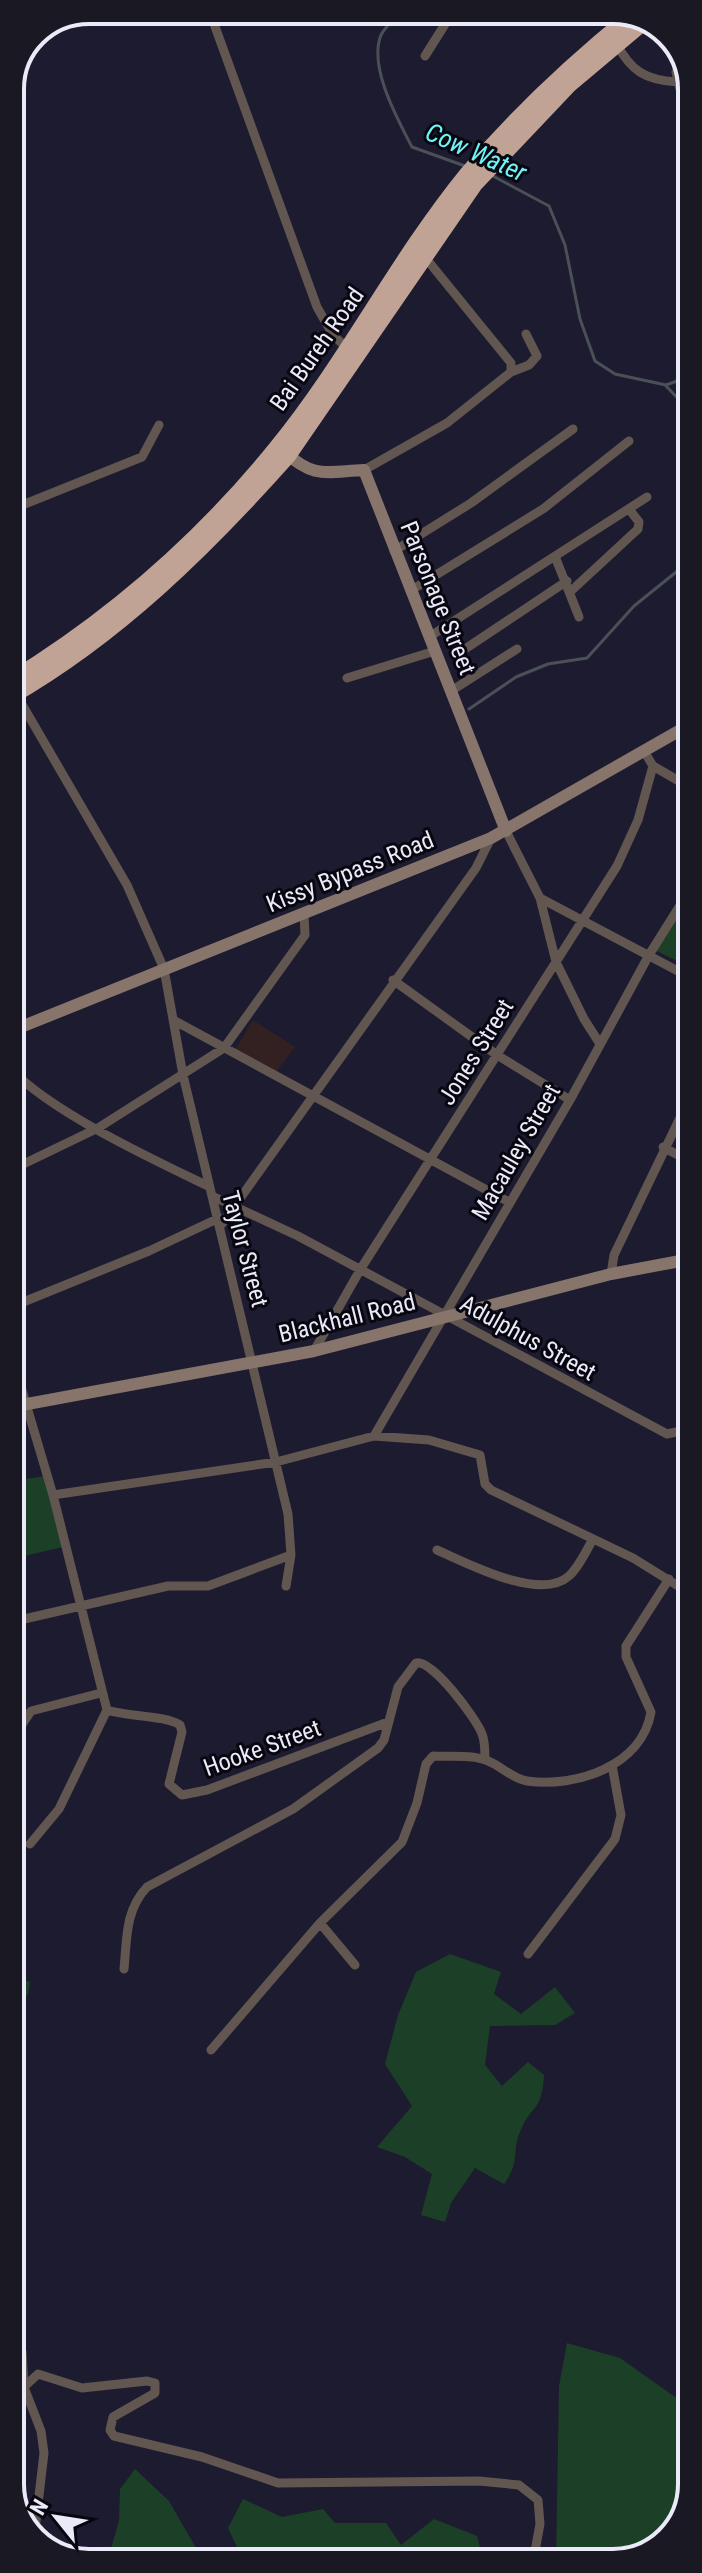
<svg xmlns="http://www.w3.org/2000/svg" width="702" height="2573" font-family="'Roboto Condensed',sans-serif">
<style>
.education{fill:#332021}
.green{fill:#1c3f27}
.lines{fill:none;stroke-linecap:round;stroke-linejoin:round}
.stream{stroke:#4a5156;stroke-width:3}
.street{stroke:#615650;stroke-width:9}
.secondary{stroke:#87756b;stroke-width:12}
.highway{stroke:#c0a394;stroke-width:16}
.labels{text-anchor:middle;dominant-baseline:central;stroke-width:6;stroke-linejoin:round;paint-order:stroke}
.street-label{font-size:24px;fill:#eaeaf9;stroke:#080710}
.water-label{font-size:26px;font-style:italic;fill:#6ff5f7;stroke:#080710}
.rim{fill:none;stroke:#eaeaf9;stroke-width:4}
</style>
<rect width="100%" height="100%" fill="#1d1b30"/>
<path class="education" d="M253,1020L295,1047L276,1072L235,1050Z"/>
<path class="green" d="M691,882V968L651,948Z
M46,1476L63,1547L11,1559V1481Z
M450,1954L501,1972L494,1994L521,2014L555,1987L575,2013L555,2025L490,2026L485,2065L502,2086L528,2062L544,2075C542,2113 531,2104 520,2132C511,2153 521,2161 504,2184L475,2168L451,2203L445,2222L421,2215L432,2174L405,2157L377,2147L412,2106L385,2064L398,2015L416,1972Z
M11,1975L30,1982L28,1994L11,2015Z
M567,2343L620,2358L692,2409V2484L673,2536L629,2561L556,2562L559,2386Z
M135,2469L169,2501L204,2562H107L119,2521L120,2489Z
M243,2499L282,2517L323,2509L335,2523H386L401,2545L434,2519L477,2536L484,2562H244L228,2528Z"/>
<g class="lines">
<path class="stream" d="M401,10C395,18 385,27 381,35C368,67 398,120 412,147L465,166
M491,175L549,206L565,245L580,319L595,361L615,374L666,385L688,377L691,373
M666,386L691,412
M469,709L516,677L548,664L587,658L634,606L691,560"/>
<path class="street" d="M209,10L317,307L333,335L348,349
M616,43C631,71 645,80 677,82
M425,56L454,10
M683,60L676,72L690,131
M511,372L529,365L537,356L526,334
M364,470L447,423L511,372V363L424,256
M10,510L142,457L159,425
M394,551L471,503L573,429
M556,559L579,617
M410,591L543,509L629,441
M571,591L638,529L639,522L629,509
M429,637L647,497
M462,651L567,581
M347,678L435,651
M451,691L517,649
M16,694L127,885L164,969L183,1075L288,1514L291,1555L286,1586
M644,751L653,766L691,788
M506,831L540,898L556,962L584,1019L600,1044
M540,898L691,978
M393,980L497,1055L570,1100
M175,1021L509,1202
M11,1069C51,1112 154,1160 208,1186
M663,1147L691,1162
M11,1170L98,1128L224,1048L305,935L304,914
M212,1196L298,1236L667,1434L681,1431L691,1415
M221,1225L476,868L491,838
M611,1274L614,1255L691,1095
M683,1295L691,1299
M11,1307L149,1251L219,1218
M682,1347L691,1334
M314,1351L360,1270L617,866L638,820L653,766
M11,1353L53,1495L107,1710
M374,1436L570,1100L649,955L691,888
M53,1495L276,1462L374,1436L429,1440L480,1455L485,1484L491,1490L633,1558L691,1594
M437,1550C467,1563 540,1602 569,1576C579,1567 586,1551 593,1539
M11,1622L168,1586H208L291,1555
M107,1710C128,1717 165,1715 180,1725L182,1732L169,1784L182,1795L207,1790L388,1722
M11,1741L31,1711L101,1693
M30,1844L59,1809L107,1710
M320,1923L355,1965
M528,1954L615,1839L621,1815L612,1765
M124,1969C127,1939 125,1910 147,1887L293,1809L378,1748L384,1740L398,1687L416,1663C432,1659 476,1718 482,1734C485,1741 485,1751 485,1759
M211,2050L320,1923L402,1842L417,1803L426,1764L433,1756C449,1757 473,1754 488,1761C501,1766 513,1779 527,1781C576,1788 642,1766 651,1712L626,1657V1646L669,1579
M12,2327L22,2352L24,2387
M34,2538L44,2453L41,2431L24,2387L38,2374L82,2388L147,2381L155,2383V2393L113,2417L110,2430L114,2436L202,2457L278,2483L479,2481L519,2485L538,2500L540,2524L533,2562"/>
<path class="secondary" d="M283,451C315,479 324,472 364,470L506,831
M11,1031L491,838L691,724
M11,1407L314,1351L611,1274L691,1259"/>
<path class="highway" d="M10,681C111,619 202,540 277,447C347,361 397,260 467,174C516,116 573,63 632,15
M10,697C118,635 206,548 288,456L475,184L570,84L645,21"/>
</g>
<g class="labels">
<g class="street-label">
<text transform="translate(317 349) rotate(-55)">Bai Bureh Road</text>
<text transform="translate(438 598) rotate(68)">Parsonage Street</text>
<text transform="translate(350 872) rotate(-22)">Kissy Bypass Road</text>
<text transform="translate(476 1052) rotate(-58)">Jones Street</text>
<text transform="translate(516 1152) rotate(-60)">Macauley Street</text>
<text transform="translate(245 1249) rotate(75)">Taylor Street</text>
<text transform="translate(347 1318) rotate(-14)">Blackhall Road</text>
<text transform="translate(528 1338) rotate(29)">Adulphus Street</text>
<text transform="translate(262 1748) rotate(-20)">Hooke Street</text>
</g>
<g class="water-label">
<text transform="translate(476 152) rotate(24)">Cow Water</text>
</g>
</g>
<path d="M0 0H702V2573H0ZM89 24H613A65 65 0 0 1 678 89V2484A65 65 0 0 1 613 2549H89A65 65 0 0 1 24 2484V89A65 65 0 0 1 89 24Z" fill="#1a1923" fill-rule="evenodd"/>
<path class="rim" d="M89 24H613A65 65 0 0 1 678 89V2484A65 65 0 0 1 613 2549H89A65 65 0 0 1 24 2484V89A65 65 0 0 1 89 24Z"/>
<g transform="translate(56 2517) rotate(300)" stroke="#080710" stroke-width="6" paint-order="stroke">
<path d="M0-6L14 30L0 20L-14 30Z" fill="#eaeaf9"/>
<text y="-12" font-size="22" font-weight="bold" text-anchor="middle" fill="#eaeaf9">N</text>
</g>
</svg>
